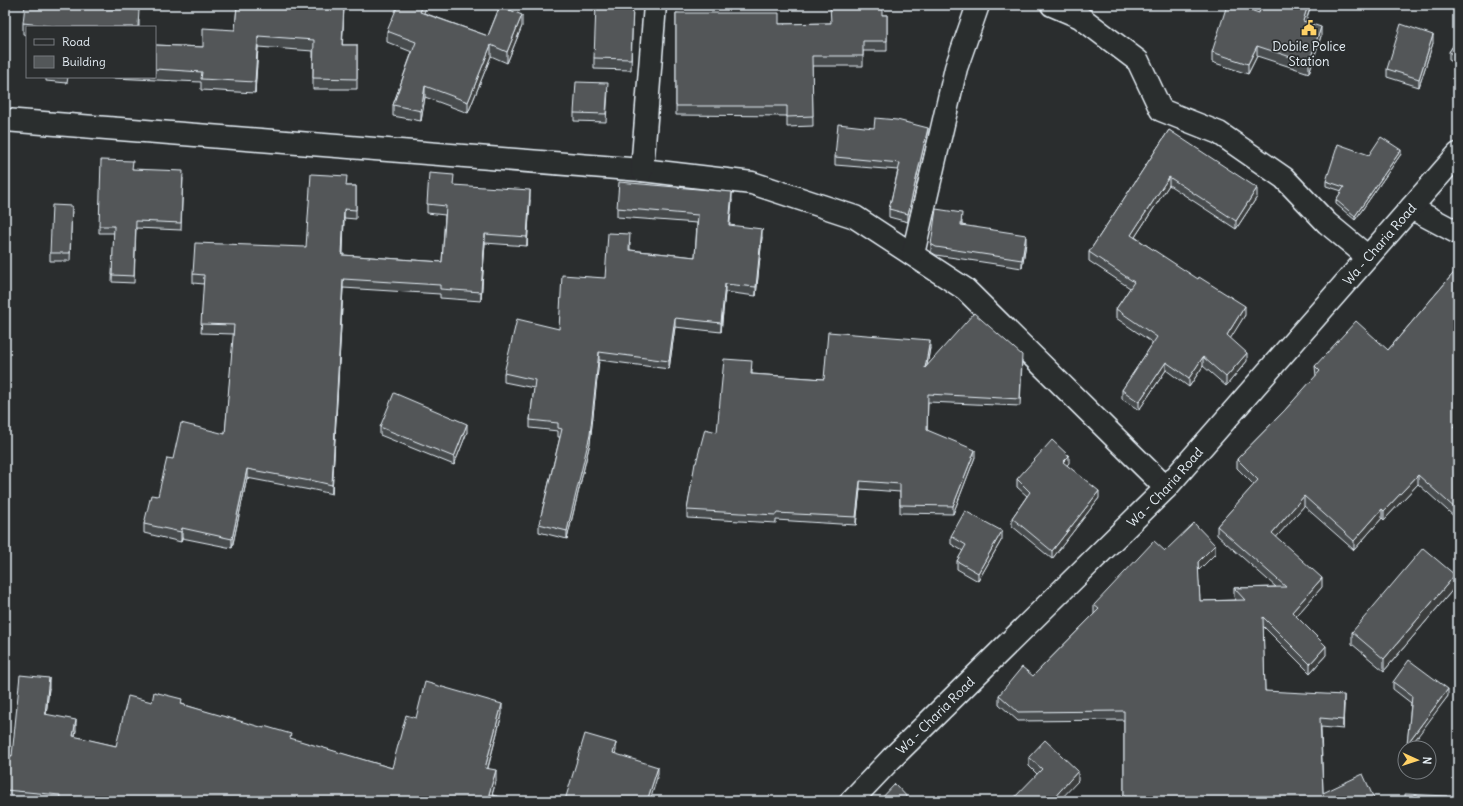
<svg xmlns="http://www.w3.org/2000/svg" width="1463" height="806" font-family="Delius,sans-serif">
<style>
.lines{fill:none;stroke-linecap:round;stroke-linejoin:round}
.minor-casing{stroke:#e8f1f8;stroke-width:25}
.minor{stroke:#2a2d2e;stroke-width:22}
.wall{fill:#474b4d;stroke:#e8f1f8}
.shaded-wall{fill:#3a3d3e;stroke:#e8f1f8}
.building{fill:#535759;stroke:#e8f1f8}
.labels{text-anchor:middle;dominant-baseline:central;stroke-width:3.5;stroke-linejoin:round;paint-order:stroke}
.poi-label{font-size:13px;fill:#e8f1f8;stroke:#2a2d2e}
.street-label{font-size:13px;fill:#e8f1f8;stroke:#2a2d2e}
</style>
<rect width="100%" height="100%" fill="#2a2d2e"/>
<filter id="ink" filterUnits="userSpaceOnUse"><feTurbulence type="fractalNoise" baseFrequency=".025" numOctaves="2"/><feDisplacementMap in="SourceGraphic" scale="8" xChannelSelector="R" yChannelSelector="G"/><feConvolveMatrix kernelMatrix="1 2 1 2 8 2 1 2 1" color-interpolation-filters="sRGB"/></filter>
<g filter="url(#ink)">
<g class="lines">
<defs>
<g id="minor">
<path d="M1052,5L1080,17L1138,61L1161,110L1219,133L1284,178L1327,223L1368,257"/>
<path d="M5,120L642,170L752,183L855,217L965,289L1166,488"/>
<path d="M642,170L655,5"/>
<path d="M1411,208L1458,233"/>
<path d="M913,254L956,68L978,5"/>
<path id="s1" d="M851,801L891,759L1166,488L1458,154"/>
</g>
</defs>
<use href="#minor" class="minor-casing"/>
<use href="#minor" class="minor"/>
</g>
<path class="wall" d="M237,5L342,45H357V89H313V51L258,47L255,93L201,90V82L112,78V77H155V45L203,47L235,30Z
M491,5H510L508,9L522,26L507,63L491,56L468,113L425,97L421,121L393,116V105L412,52L387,42V31L424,13L488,36L499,8Z
M633,5L631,70L594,69V58Z
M667,5H683V7H667Z
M1261,5H1311L1305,22L1321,36L1309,73L1257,56L1248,74L1212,62V52L1259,13Z
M104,8L139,20V27H27V35L23,34V23Z
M676,13L779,24L830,23L882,15H887V51H863V66H812L813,126L787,127V116L676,115Z
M1458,38V65L1449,60V52Z
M1433,43L1419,87L1387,77V69Z
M46,77H68L67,83L46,81Z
M608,91L606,122L574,121V113Z
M874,128L928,136L908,222L889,217V209L898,170L835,165V157Z
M1169,130L1257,197L1236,229L1169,185L1135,237L1245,315L1230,338L1247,361L1226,386L1203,366L1189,387L1166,370L1139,410L1122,399V390L1153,343L1116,318V309L1130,288L1089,261V252Z
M1401,154L1355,220L1336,204V200L1342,191L1326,186V181L1369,155Z
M132,169L183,178L181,230L136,228L134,283L112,282L114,233H99V226Z
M454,185L530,200L527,246L485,243L481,301L440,298V294L343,288L332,494L310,489V490L247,478L232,548L182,538L181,542L144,533V524L158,496L173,459L225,434L234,334L201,333L204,284L193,283V274L306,247L347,186H356V219L344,218L343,255L442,262L445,215L427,213V204Z
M732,200L729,226L762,237L756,296L725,292L721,332L675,327L669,369L599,360L590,443L567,539L539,532V524L560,437H558V431L530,428V420L534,388L504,382V373L559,329L605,278L630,243V250L695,257L697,223L617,217V208Z
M72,206L70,261H50V253Z
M962,221V225L1026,243L1022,268L936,255L931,252V244Z
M1458,268V430L1457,519L1418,484L1384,520L1382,518L1354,550L1304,506L1276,537L1322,587L1296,616L1326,655L1310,673L1263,626L1265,691L1344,704L1343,729L1321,727L1323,793L1375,801H1124V720L1018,721L999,704V695L1033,676L1094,614V605L1165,551L1215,554L1198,571L1200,601L1236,600L1234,597V588L1276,587L1217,535V526L1254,485L1237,468V459L1285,410L1316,376L1315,366L1388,350Z
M930,348L927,366L1022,363L1020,406L928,402L927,430L975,457L953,514L900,513V492L860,489L856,525L776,520V523L687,518V510L696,463L717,432L752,369V374L824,379Z
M380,427L467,432L454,465L380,435Z
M1069,463L1067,465L1099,498L1052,559L1012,526V518L1027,496L1017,487V479Z
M951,536L1002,539L978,581L957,569V561L963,551L951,544Z
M1455,587L1384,671L1352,644V632Z
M1393,682L1448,696L1407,748L1411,703L1393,689Z
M49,688L46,715L76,730L75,737L116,746L152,702L182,704L291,739L392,768L416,718L502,714L488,768L496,781L492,795L513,801H11L5,800V755L12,756Z
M1029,757L1078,781L1037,774L1029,766Z"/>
<path class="shaded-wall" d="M344,5L342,56V45Z
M423,5H427L420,23V12Z
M508,5H510L508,12Z
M1308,5H1311L1303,30V21Z
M522,15V26L507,63V52Z
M1321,27V36L1309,73V63Z
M1433,35V43L1419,87V79Z
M258,36V47L255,93V82Z
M491,45V56L468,113V102Z
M1257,46V56L1248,74V64Z
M425,86V97L421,121V111Z
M928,128V136L908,222V214Z
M1401,150V154L1355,220V216Z
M1169,177V185L1131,243V235Z
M1257,188V197L1236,229V221Z
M530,190V200L527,246V237Z
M732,192V200L729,234V225Z
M344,209V218L342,264V255Z
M762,229V237L756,296V287Z
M485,234V243L481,301V292Z
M1026,235V243L1022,268V260Z
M343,279V288L332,494V485Z
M725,284V292L721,332V323Z
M1245,306V315L1227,344V335Z
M675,318V327L669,369V361Z
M930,340V348L925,376V368Z
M599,352V360L590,443L567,539V531Z
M1247,353V361L1226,386V377Z
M1203,357V366L1189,387V378Z
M1166,362V370L1139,410V402Z
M1458,421V430L1453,436V427Z
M467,424V432L454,465V457Z
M975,450V457L953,514V506Z
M1069,456V463L1063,470V462Z
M247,469V478L232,548V539Z
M1418,475V484L1384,520V511Z
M860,481V489L856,525V517Z
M1099,491V498L1052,559V551Z
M1304,496V506L1272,542V533Z
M1382,509V518L1354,550V541Z
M1458,509V518L1457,519V510Z
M182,528V538L181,542V532Z
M1002,531V539L978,581V573Z
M1215,545V554L1198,571V562Z
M1455,575V587L1384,671V659Z
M1322,578V587L1292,621V612Z
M1326,646V655L1310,673V664Z
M49,678V688L45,725V714Z
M1448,689V696L1409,748H1407V744Z
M1344,695V704L1343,729V720Z
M502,704V714L485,778V768Z
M76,720V730L73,747V736Z
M616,743V751L613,760V753Z
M658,767V774L650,801H647Z
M496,770V781L490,801L489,794Z
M1078,771V781L1059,801H1051Z"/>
<path class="building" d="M25,5H103V8L139,10L138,27H50L51,26L23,23Z
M237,5H344L342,45H357V79L313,78L314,40L258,36L255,82L201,79L202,72L155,69V45L203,47V28L235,30Z
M398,5H423L420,12L488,36L500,6L522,15L507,52L491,45L468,102L425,86L421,111L393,105L416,42L387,31Z
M596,5H633L631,59L594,58Z
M830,5H882V15H887V41H863V56H812L813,116L787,117V106H676V13H779V24L831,23Z
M1227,5H1236L1259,13L1261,5H1308L1303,21L1321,27L1309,63L1257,46L1248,64L1212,52Z
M1401,24L1433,35L1419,79L1387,69Z
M1458,38V58L1449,52Z
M576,82L608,83L606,114L574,113Z
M875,118L897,120L928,128L908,214L889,209L900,163L835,157L838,124L874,128Z
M5,130H6L5,151Z
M1169,130L1257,188L1236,221L1169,177L1131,235L1198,279L1199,277L1245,306L1227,335L1247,353L1226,377L1203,357L1189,378L1166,362L1139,402L1122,390L1157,337L1116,309L1134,282L1089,252Z
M1381,137L1401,150L1355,216L1336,200L1344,187L1326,181L1338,144L1369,155Z
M101,160L133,161L132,169L183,171L181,223L136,221L134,276L112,275L114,226H99Z
M5,162H8L5,246Z
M429,173L454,175L453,185L530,190L527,237L485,234L481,292L440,289V285L343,279L332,485L310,480V481L247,469L232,539L182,528L181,532L144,524L151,495L158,496L167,458L173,459L181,423L225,434L234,325L201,324L204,275L193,274L195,243L306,247L311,174L347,176L346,186H356V210L344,209L342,255L442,262L446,206L427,204Z
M619,182L732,192L729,225L762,229L756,287L725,284L721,323L675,318L669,361L599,352L590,435L567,531L539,524L562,429L558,428V423L530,420L535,380L504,373L517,319L559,329L562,275L605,278L608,233L630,234L629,250L695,257L698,215L617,208Z
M52,205L72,206L70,253H50Z
M936,209L962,213L961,225L1026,235L1022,260L936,247L931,244Z
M1458,268V421L1453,427L1458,431V509L1457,510L1418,475L1384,511L1382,509L1354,541L1304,496L1272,533L1322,578L1292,612L1326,646L1310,664L1263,617L1265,691L1344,695L1343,720L1320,718L1323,793L1363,774L1375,801H1124V711L1018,712L999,695L1022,667L1033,676L1099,609L1094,605L1154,541L1165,551L1194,523L1215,545L1198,562L1200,601L1245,600L1234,588L1286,587L1217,526L1258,480L1237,459L1285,410L1320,371L1315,366L1356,321L1388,350Z
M974,313L1022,355L1020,399L928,394L927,430L975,450L953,506L900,505V484L860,481L856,517L776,513V515L687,510L695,463H696L705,429L717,432L724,359L752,361L751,374L824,379L828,332L930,340L925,368Z
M394,393L467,424L454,457L380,427Z
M1052,440L1069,456L1063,462L1099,491L1052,551L1012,518L1030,492L1017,479Z
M965,511L1002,531L978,573L957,561L966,545L951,536Z
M1423,548L1455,575L1384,659L1352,632Z
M1409,660L1448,689L1407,744L1412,696L1393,682Z
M20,675L49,678L45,714L76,720L73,736L116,746L128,696L152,702L154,692L182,699L181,704L264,728V726L291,734L290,738L392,768L406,715L416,718L425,682L502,704L485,768L496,770L489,794L513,801H59L60,795L5,790V755L12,756Z
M585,734L616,743L613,753L658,767L647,801H569L565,800Z
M1045,740L1078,771L1051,801H1011L1042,769L1029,757Z
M895,784L911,801H879Z
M1405,794L1447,796V801H1405Z"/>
</g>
<defs>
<symbol id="civic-bare" viewBox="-9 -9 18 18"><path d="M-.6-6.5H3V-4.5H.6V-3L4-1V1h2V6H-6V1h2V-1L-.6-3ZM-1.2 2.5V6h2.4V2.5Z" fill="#ffd166" stroke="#2a2d2e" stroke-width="2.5" paint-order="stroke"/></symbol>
</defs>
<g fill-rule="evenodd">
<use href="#civic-bare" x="1298" y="17" width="22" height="22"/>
</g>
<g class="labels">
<g class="poi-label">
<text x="1309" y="46">Dobile Police<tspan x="1309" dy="15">Station</tspan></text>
</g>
<g class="street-label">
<text stroke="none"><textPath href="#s1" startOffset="768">Wa - Charia Road</textPath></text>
<text stroke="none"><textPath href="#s1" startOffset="444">Wa - Charia Road</textPath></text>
<text stroke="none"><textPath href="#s1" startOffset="120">Wa - Charia Road</textPath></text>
</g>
</g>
<rect width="1463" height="806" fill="none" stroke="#2a2d2e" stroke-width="20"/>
<rect x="10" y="10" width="1443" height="786" fill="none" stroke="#e8f1f8" stroke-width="1.5" filter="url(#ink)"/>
<rect x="26" y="26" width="130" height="52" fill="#2a2d2e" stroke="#767b7f"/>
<rect x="34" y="39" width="20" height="6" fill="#2a2d2e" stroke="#767b7f"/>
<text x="62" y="46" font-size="12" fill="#e8f1f8">Road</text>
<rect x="34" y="56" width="20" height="12" fill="#535759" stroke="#767b7f"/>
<text x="62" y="66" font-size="12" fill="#e8f1f8">Building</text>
<g transform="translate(1417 760) rotate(93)"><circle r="19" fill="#2a2d2e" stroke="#767b7f"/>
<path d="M0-3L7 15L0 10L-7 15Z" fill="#ffd166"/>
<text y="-6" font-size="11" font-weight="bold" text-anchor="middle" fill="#e8f1f8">N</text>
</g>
</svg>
